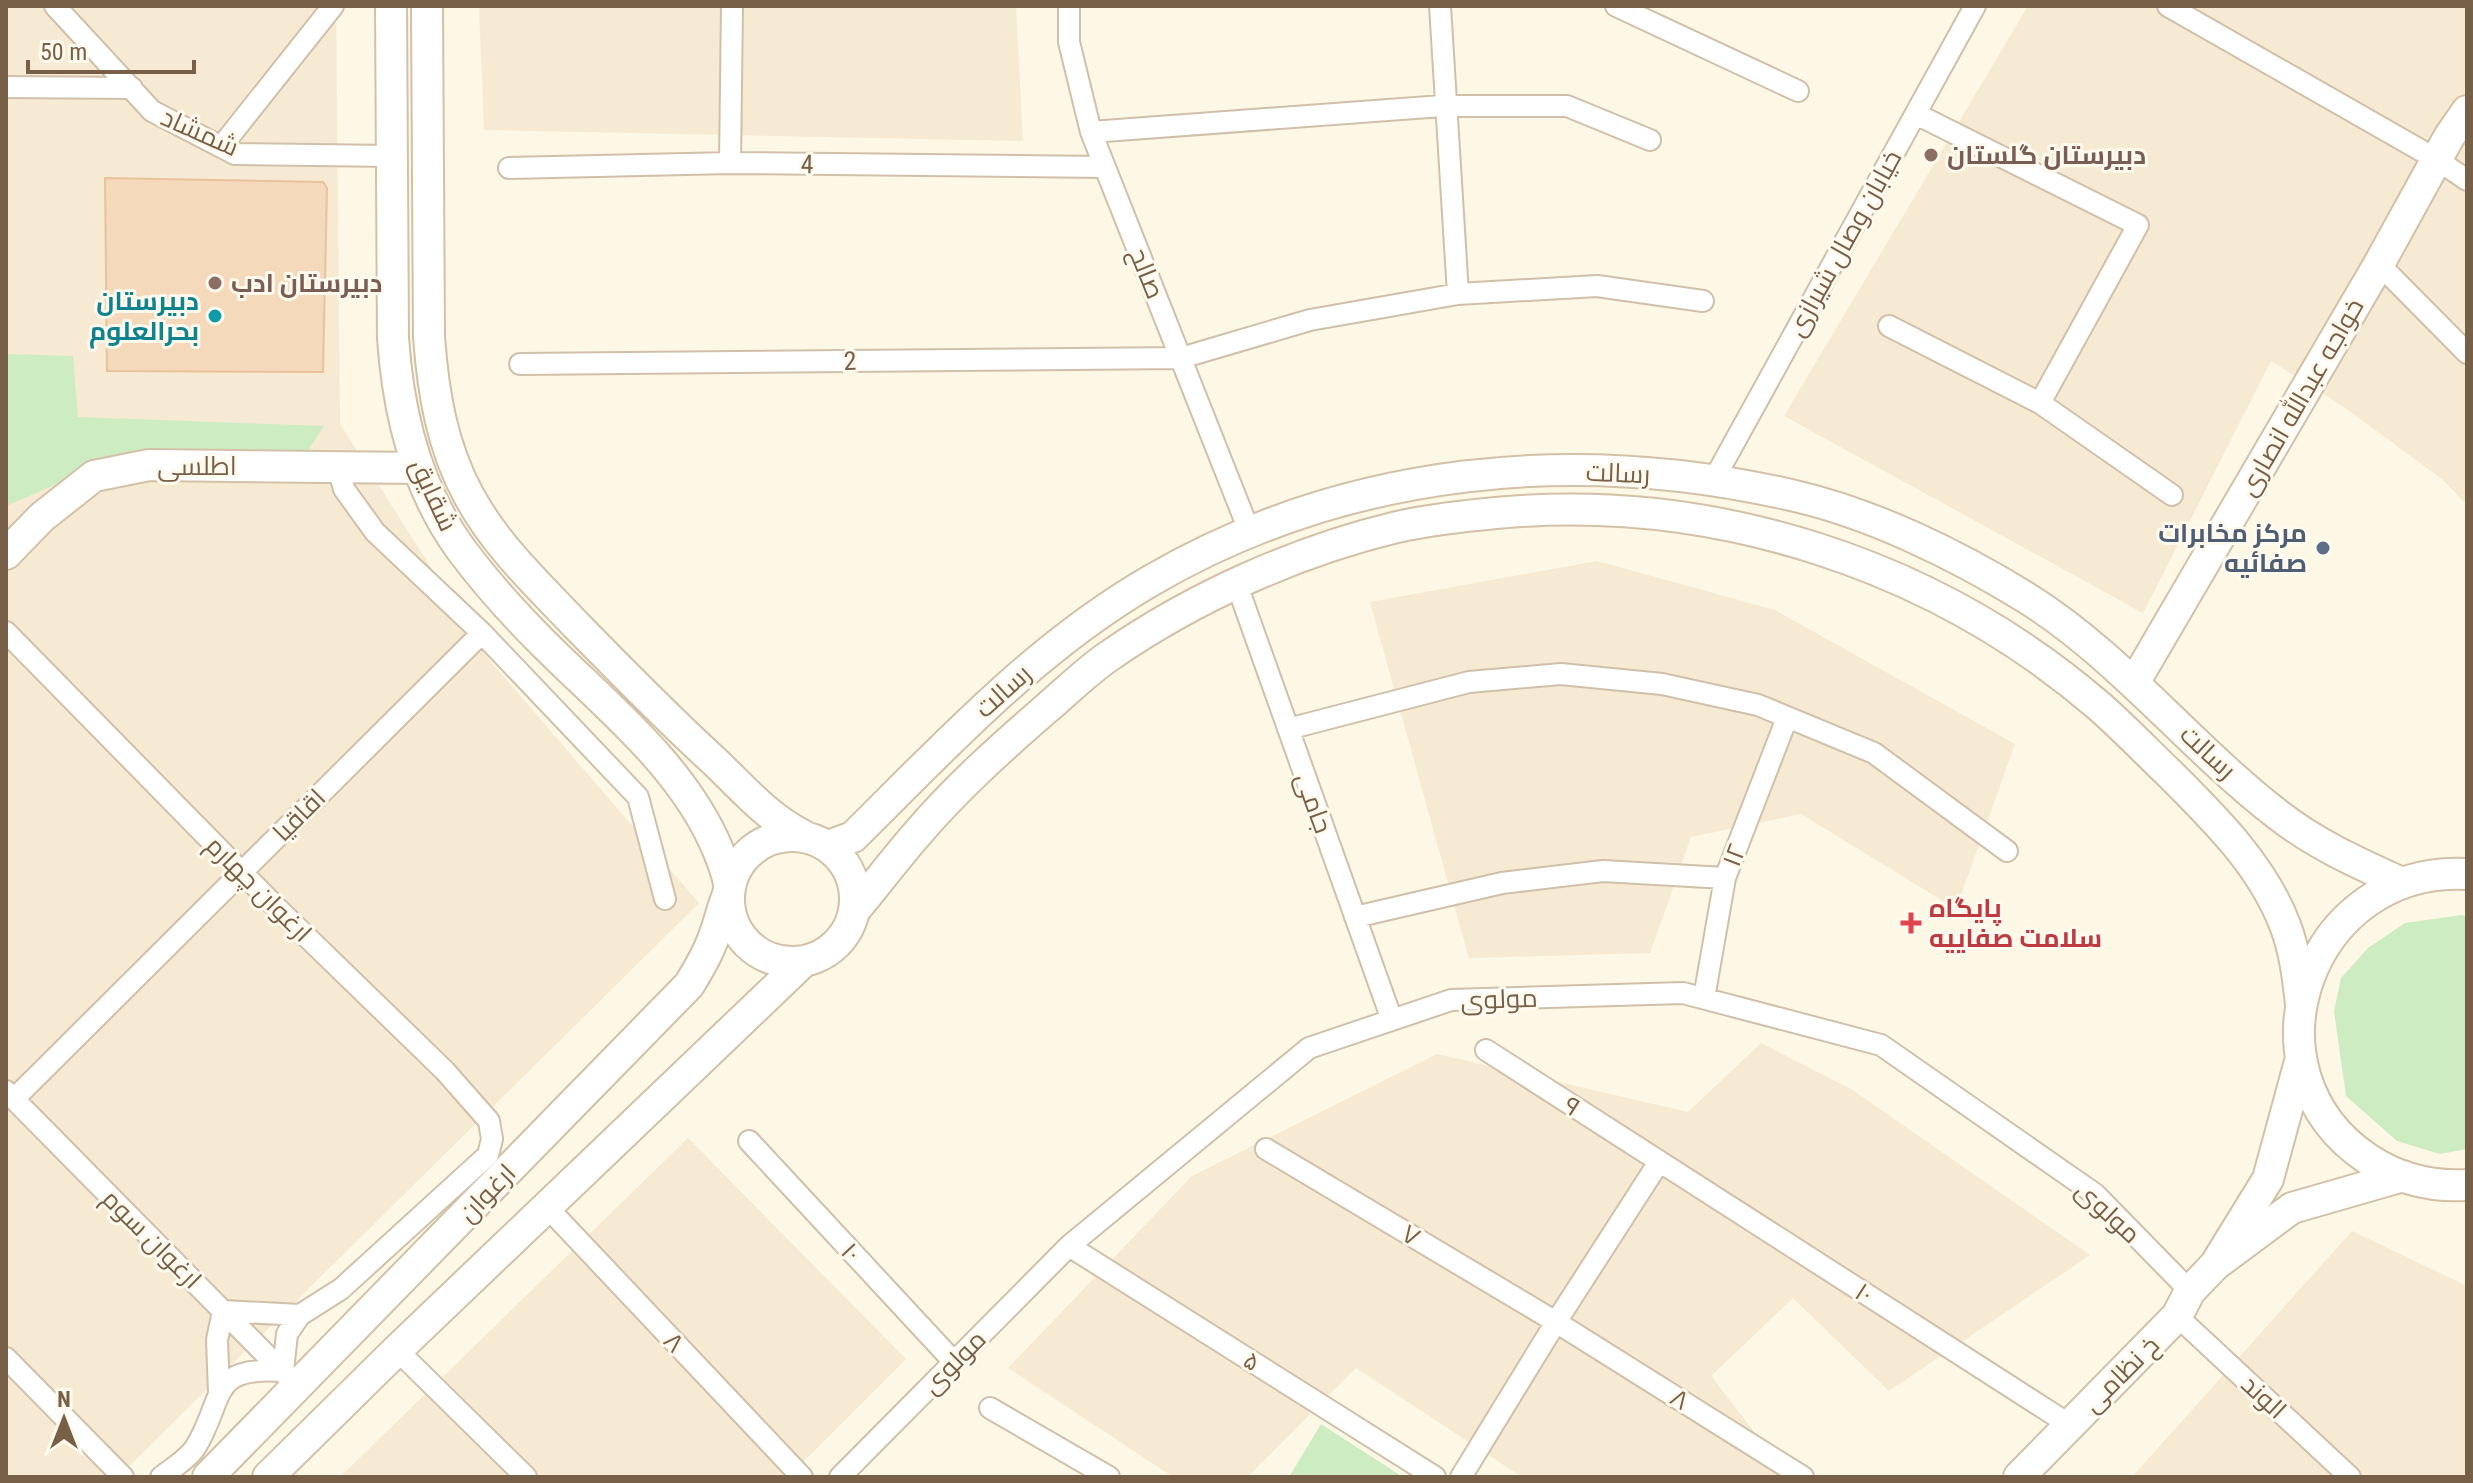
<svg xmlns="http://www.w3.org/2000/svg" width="2473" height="1483" font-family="'Roboto Condensed',Cairo,sans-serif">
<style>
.residential{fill:#f6ead3}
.green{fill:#ceecc2}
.building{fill:#f5d9bb;stroke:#e8c29b;stroke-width:2}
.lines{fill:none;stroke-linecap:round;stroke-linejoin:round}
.street-casing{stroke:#d0c0aa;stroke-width:24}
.secondary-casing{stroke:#d3c1a7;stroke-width:34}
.street{stroke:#fff;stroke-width:20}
.secondary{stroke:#fff;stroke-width:30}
.education-dot{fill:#8d6e63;stroke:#fffaed;stroke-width:3}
.culture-dot{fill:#0f9aa8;stroke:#fffaed;stroke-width:3}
.service-dot{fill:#5c6f8a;stroke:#fffaed;stroke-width:3}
.health-dot{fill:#e0444e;stroke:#fffaed;stroke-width:3}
.labels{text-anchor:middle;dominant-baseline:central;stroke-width:6;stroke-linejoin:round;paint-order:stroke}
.street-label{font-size:26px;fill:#785f48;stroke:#fffaed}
.education-label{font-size:26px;font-weight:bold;fill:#785e54;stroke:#fffaed;text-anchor:start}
.culture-label{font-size:26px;font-weight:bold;fill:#0d838f;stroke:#fffaed;text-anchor:end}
.service-label{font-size:26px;font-weight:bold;fill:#4e5e75;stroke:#fffaed;text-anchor:end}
.health-label{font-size:26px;font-weight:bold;fill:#be3a42;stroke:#fffaed;text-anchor:start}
</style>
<rect width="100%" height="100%" fill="#fdf7e5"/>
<path class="residential" d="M6,6H336L340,424L491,662L699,903L118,1477H6Z
M479,6H1016L1023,141L484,130Z
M2028,6H2467V505L2443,480L2344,407L2271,361L2143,613L1784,416Z
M1597,561L1775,610L2015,744L1956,909L1801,814L1691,837L1650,953L1469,958L1370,602Z
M1761,1043L1851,1089L2090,1255L1889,1391L1793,1298L1711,1376L1789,1477H1522L1356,1368L1248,1477H1173L1008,1368L1192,1176L1437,1054L1688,1112Z
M688,1138L906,1359L788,1477H340Z
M2352,1231L2467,1286V1477H2132Z"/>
<path class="green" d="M6,354L73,356L78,417L324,426L300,463L96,467L6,506Z
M2462,915L2467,917V1149L2440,1154L2397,1141L2346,1096L2334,1011L2341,978L2368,948L2405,923Z
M1321,1424L1403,1477H1289Z"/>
<path class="building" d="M105,178L323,182L327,188L323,372L107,371Z"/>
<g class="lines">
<defs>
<path id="street" d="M55,6L152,111L235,154L392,156
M1069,6V42L1091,132L1250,533
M1440,6L1458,294
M1616,6L1798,91
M2168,6L2436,159L2467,180
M6,87L132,88
M1916,114L2138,225L2040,403
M1091,132L1442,106H1567L1650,140
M221,147L333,6
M730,163L732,6
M509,168L730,163L1104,167
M2379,264L2467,353
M1889,326L2040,403L2172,495
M520,364L1181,358L1310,320L1458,294L1597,286L1703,301
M338,467L344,489L375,532L482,633L638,797L665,899
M1713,481L1975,6
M1237,585L1392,1020
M6,632L273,904L445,1071L489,1121L492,1139L488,1155L341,1289L300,1315L287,1334L283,1371C207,1366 226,1398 195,1448C187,1460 171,1469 161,1477
M1288,729L1469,682L1561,674L1662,684L1758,705L1874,753L2007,851
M1355,917L1502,883L1603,871L1725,878
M1704,998L1725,878L1787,718
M1486,1050L2070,1425
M6,1091L287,1376
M14,1099L482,633
M749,1141L954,1362
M1266,1149L1556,1322L1803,1477
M546,1206L802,1477
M1069,1246L1435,1477
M2177,1316L2350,1477
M397,1350L526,1477
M6,1358L123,1477
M219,1393L217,1340L223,1311L300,1315
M990,1408L1109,1477
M840,1477L1069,1246L1309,1048L1451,1000L1683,993L1881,1045L2095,1194L2190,1291
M1461,1477L1556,1322L1659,1162"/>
<path id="secondary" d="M427,6L429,337C433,392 442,447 469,496C496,546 538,585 577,626C621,671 665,716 712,759C742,787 767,818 804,836
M6,554L42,517L94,476L149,465L418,468
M2134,683L2379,264L2449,137L2467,111
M729 899a63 63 0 1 1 126 0a63 63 0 1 1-126 0Z
M828,846L853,837C946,745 1036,647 1152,580C1347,467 1577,445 1795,496C1873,514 1957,555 2025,597C2120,656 2189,746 2277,814C2315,844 2358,863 2402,883
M2467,874C2309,865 2235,1070 2368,1159C2398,1179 2432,1187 2467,1185
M854,911C875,886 895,859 917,834C955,789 1002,747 1047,708C1067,691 1087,671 1109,656C1194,597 1297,551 1397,527C1429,520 1463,516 1496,513C1713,493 1933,563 2099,706C2124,728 2147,752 2171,775C2215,819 2262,865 2285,925C2295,951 2298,977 2301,1004
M2301,1058L2268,1179L2215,1265L2292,1208L2403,1176
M208,1477L689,985C707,956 714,941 723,908C725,901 730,892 729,885C728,874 722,860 718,850C683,766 607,707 544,644C514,614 485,582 460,548C416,487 398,412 393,338L391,6
M268,1477L397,1350L804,961
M2019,1477L2177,1316L2190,1291L2215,1265"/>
</defs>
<use href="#street" class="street-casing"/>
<use href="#secondary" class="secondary-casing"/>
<use href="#street" class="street"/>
<use href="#secondary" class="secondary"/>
</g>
<g class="education-dot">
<circle cx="1931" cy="155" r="8"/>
<circle cx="215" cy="283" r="8"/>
</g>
<circle class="culture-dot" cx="215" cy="316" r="8"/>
<circle class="service-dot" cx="2323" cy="548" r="8"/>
<path class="health-dot" d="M1907 911h8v8h8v8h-8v8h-8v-8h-8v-8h8z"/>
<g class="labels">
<g class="street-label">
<text transform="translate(200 132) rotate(24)">شمشاد</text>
<text transform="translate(807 164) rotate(1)">4</text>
<text transform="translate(1844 243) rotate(-61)">خیابان وصال شیرازی</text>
<text transform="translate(1147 273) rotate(68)">صالح</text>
<text transform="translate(850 361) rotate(-1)">2</text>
<text transform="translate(2301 397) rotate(-60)">خواجه عبدالله انصاری</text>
<text x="197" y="466">اطلسی</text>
<text transform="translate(1618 473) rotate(2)">رسالت</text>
<text transform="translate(434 495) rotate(65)">شقایق</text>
<text transform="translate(1003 691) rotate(-42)">رسالت</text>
<text transform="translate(2208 752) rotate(43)">رسالت</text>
<text transform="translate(1314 803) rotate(70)">جامی</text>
<text transform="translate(299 815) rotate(-45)">اقاقیا</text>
<text transform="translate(1734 855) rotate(-69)">۱۲</text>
<text transform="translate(259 889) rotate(45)">ارغوان چهارم</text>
<text transform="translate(1499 999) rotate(-2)">مولوی</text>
<text transform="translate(1572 1106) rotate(33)">۹</text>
<text transform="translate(487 1193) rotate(-46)">ارغوان</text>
<text transform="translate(2108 1212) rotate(43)">مولوی</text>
<text transform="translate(1411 1235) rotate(31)">۷</text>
<text transform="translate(152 1239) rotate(45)">ارغوان سوم</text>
<text transform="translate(851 1252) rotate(47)">۱۰</text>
<text transform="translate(1864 1293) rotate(33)">۱۰</text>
<text transform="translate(674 1342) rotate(47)">۸</text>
<text transform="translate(1252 1361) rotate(32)">۵</text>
<text transform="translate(954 1362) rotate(-45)">مولوی</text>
<text transform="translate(2121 1374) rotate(-45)">خ نظامی</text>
<text transform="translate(2264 1397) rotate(43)">الوند</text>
<text transform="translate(1680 1399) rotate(32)">۸</text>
</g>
<g class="education-label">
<text x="1947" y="155">دبیرستان گلستان</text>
<text x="231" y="283">دبیرستان ادب</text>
</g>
<g class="culture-label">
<text x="199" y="301">دبیرستان<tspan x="199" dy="30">بحرالعلوم</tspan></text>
</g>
<g class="service-label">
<text x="2307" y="533">مرکز مخابرات<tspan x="2307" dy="30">صفائیه</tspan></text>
</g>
<g class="health-label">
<text x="1929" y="908">پایگاه<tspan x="1929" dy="30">سلامت صفاییه</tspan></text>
</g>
</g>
<rect width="2473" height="1483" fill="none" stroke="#785f48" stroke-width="16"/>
<g transform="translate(64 1419)" stroke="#fffaed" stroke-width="6" paint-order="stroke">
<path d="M0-6L14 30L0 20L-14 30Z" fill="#785f48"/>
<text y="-12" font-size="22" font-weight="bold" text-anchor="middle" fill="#785f48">N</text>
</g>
<path d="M28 60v12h166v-12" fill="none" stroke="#785f48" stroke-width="4"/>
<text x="40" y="60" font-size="24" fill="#785f48" stroke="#fffaed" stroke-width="6" paint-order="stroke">50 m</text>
</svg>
